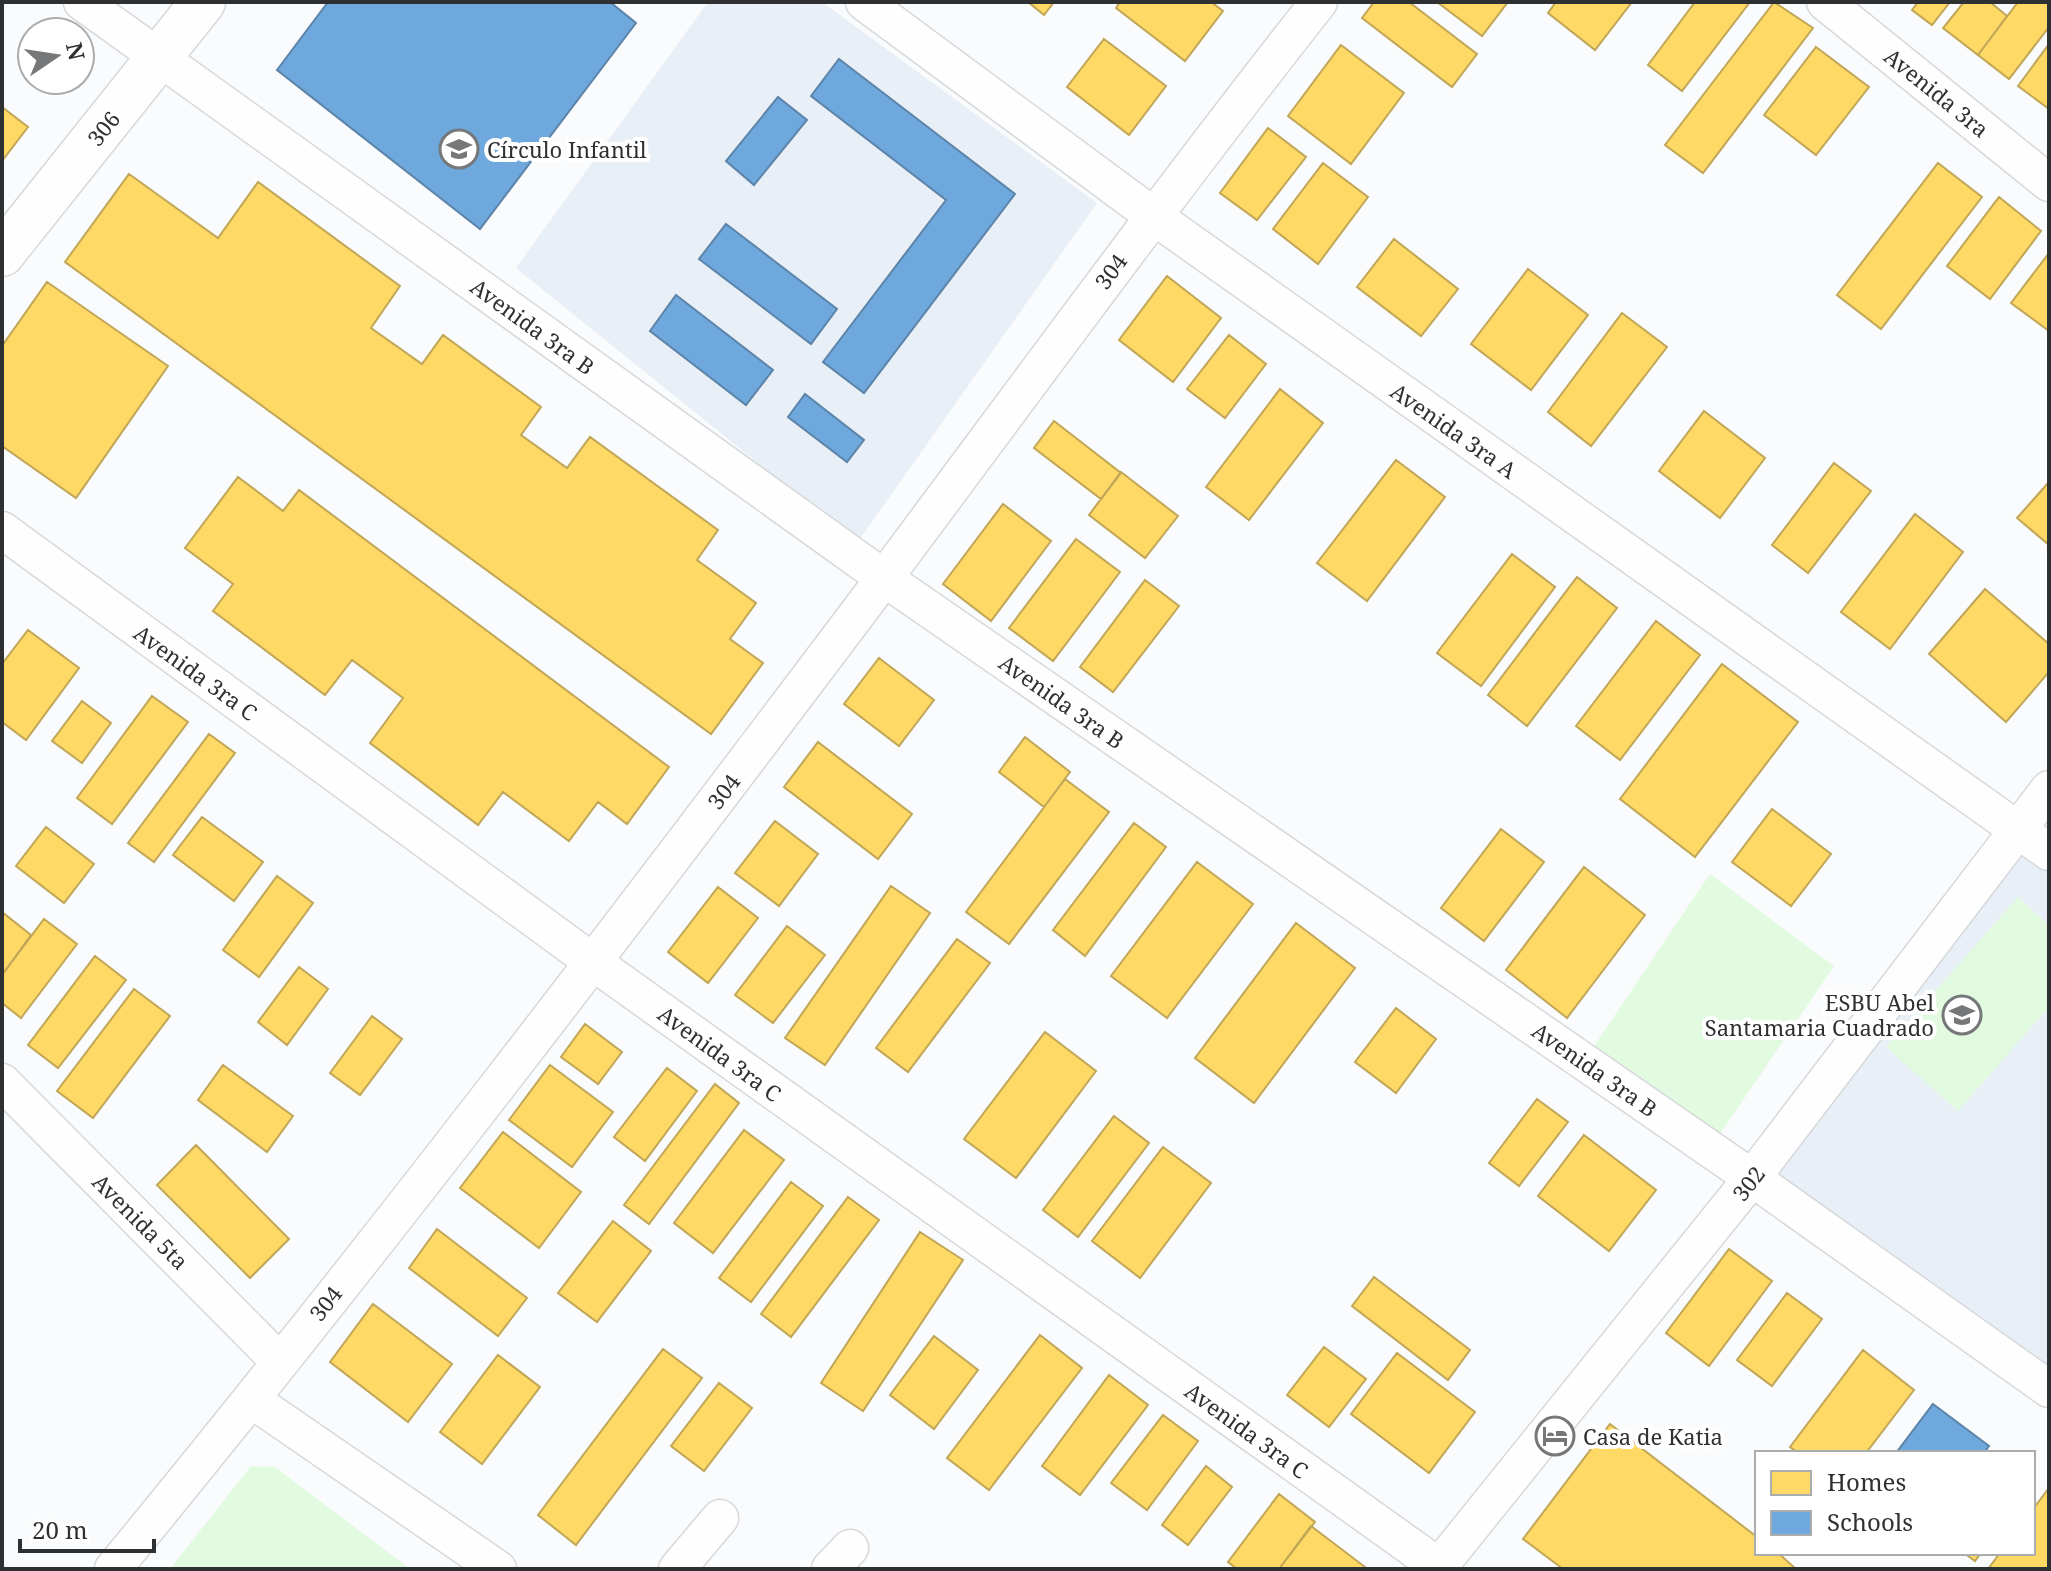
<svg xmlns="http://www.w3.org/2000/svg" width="2051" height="1571" font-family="'Noto Serif',serif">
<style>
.built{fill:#e8eff6}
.green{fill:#e1fae0}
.homes{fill:#ffd966;stroke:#c0a656;stroke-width:2}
.schools{fill:#6fa8dc;stroke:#5c84a9;stroke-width:2}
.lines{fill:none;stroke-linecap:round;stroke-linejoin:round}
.street-casing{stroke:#d6d8da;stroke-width:39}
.secondary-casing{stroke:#d6d8da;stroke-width:47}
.street{stroke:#fefeff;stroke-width:36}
.secondary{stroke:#fefeff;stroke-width:44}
.labels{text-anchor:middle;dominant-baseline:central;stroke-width:8;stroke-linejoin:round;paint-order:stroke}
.street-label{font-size:22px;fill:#2e3032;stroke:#fff}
.poi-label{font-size:22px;fill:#2e3032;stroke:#fff;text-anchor:start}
</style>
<rect width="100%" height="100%" fill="#f9fbfd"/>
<path class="built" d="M708,2H822L1097,203L857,543L516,268Z
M2016,829L2049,852V1389L1752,1178Z"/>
<path class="green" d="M1710,874L1834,966L1716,1140L1590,1052Z
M2018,897L2049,925V1007L1958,1111L1886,1047Z
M251,1466L275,1467L410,1569H170Z"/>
<path class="homes" d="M1028,2H1054L1044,15Z
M1120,2H1211L1223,11L1185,61L1116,8Z
M1374,2H1409L1477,54L1452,87L1362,18Z
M1437,2H1508L1482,36Z
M1556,2H1632L1595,50L1548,13Z
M1695,2H1750L1682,91L1648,65Z
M1774,2L1813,28L1703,173L1665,145Z
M1918,2H1950L1932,25L1912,10Z
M1964,2H1990L2007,16L1978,55L1943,28Z
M2018,2H2049V27L2009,79L1978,55Z
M1104,39L1166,86L1129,135L1067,87Z
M2049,44V109L2018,86Z
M1341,45L1404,93L1351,164L1288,116Z
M1816,47L1869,87L1816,155L1764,115Z
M2,107L28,127L2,161Z
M1268,128L1306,157L1257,220L1220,193Z
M1323,163L1368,197L1318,264L1273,229Z
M1938,163L1982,197L1881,329L1837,295Z
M129,174L218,238L258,182L400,286L371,328L422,364L443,335L541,407L521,435L567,468L590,437L718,530L697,560L756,603L730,639L763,663L711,734L65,262Z
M1999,197L2041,231L1990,299L1947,266Z
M1394,239L1458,289L1421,336L1357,287Z
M2049,253V331L2011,303Z
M1528,269L1588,315L1531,390L1471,344Z
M1167,276L1221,318L1173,382L1119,340Z
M47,282L168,366L76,498L2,446V346Z
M1622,313L1667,347L1591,446L1548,412Z
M1229,335L1266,364L1225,418L1187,389Z
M1280,389L1323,423L1249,520L1206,487Z
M1704,411L1765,458L1720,518L1659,471Z
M1054,421L1121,473L1101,499L1034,448Z
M1396,460L1445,497L1367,601L1317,563Z
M1834,463L1871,491L1808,573L1772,545Z
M1121,472L1178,516L1145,558L1089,515Z
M238,477L283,511L299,490L669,767L627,824L598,802L569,841L503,792L478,825L370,743L403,698L352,660L325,695L213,611L233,584L185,548Z
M2049,482V545L2017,518Z
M1003,504L1051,541L991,621L943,584Z
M1915,514L1963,552L1890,649L1841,612Z
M1076,539L1120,572L1053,661L1009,628Z
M1512,554L1555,587L1481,686L1437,653Z
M1577,577L1617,608L1527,726L1488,695Z
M1145,580L1179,606L1113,692L1080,667Z
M1985,589L2049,644V672L2006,722L1929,654Z
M1656,621L1700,655L1620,760L1576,726Z
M28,630L79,668L26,740L2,722V664Z
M879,658L934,700L899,746L844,704Z
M1722,664L1798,722L1695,857L1620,799Z
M152,696L188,722L112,824L77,798Z
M82,701L111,723L82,763L52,741Z
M209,734L235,753L154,862L128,843Z
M1025,737L1070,772L1044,807L999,772Z
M818,742L912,814L878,859L784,787Z
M1065,779L1109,812L1009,944L966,912Z
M1772,809L1831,854L1791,906L1732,862Z
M202,817L263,862L234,901L173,855Z
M775,821L818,854L779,906L735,873Z
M1134,823L1166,847L1085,956L1053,930Z
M46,827L94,864L64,903L16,866Z
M1501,829L1544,862L1484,941L1441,908Z
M1197,862L1253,904L1167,1018L1111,976Z
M1584,867L1645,915L1567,1018L1506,970Z
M277,876L313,903L259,977L223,950Z
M891,886L930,913L825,1065L785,1038Z
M718,887L758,918L708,983L668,952Z
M2,912L31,935L2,975Z
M44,919L77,944L21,1018L2,1003V975Z
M1296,923L1355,968L1254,1103L1195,1058Z
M787,926L825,955L773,1023L735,995Z
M957,939L990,963L908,1072L876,1048Z
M95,956L126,980L58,1068L28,1045Z
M299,967L328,989L287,1045L258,1022Z
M134,989L170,1016L93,1118L57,1091Z
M1396,1008L1436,1039L1396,1093L1355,1062Z
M372,1016L402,1039L360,1095L330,1073Z
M585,1024L622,1052L598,1084L561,1057Z
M1045,1032L1096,1071L1016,1178L964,1139Z
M223,1065L293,1116L267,1152L198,1100Z
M550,1065L613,1112L572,1167L509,1120Z
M667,1068L697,1091L645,1161L614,1137Z
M715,1084L739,1103L649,1224L624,1205Z
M1537,1099L1568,1122L1519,1186L1489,1163Z
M1114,1116L1149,1143L1078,1237L1043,1210Z
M744,1130L784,1160L713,1253L674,1223Z
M503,1132L581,1192L539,1248L460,1188Z
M1584,1135L1656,1190L1609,1251L1538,1196Z
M196,1145L289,1239L250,1278L157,1185Z
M1163,1147L1211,1183L1140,1278L1092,1241Z
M791,1182L823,1206L751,1302L719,1278Z
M848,1197L879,1220L791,1337L761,1314Z
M613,1221L651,1251L597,1322L558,1293Z
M437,1229L527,1298L498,1336L409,1268Z
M920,1232L963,1260L863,1411L821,1383Z
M1729,1249L1772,1281L1709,1366L1666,1333Z
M1374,1277L1470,1350L1448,1380L1352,1306Z
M1787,1293L1822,1319L1772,1386L1737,1360Z
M373,1304L452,1364L408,1422L330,1362Z
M1040,1335L1082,1368L989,1490L947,1458Z
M934,1336L978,1370L934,1429L890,1395Z
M1324,1347L1366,1379L1329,1427L1287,1395Z
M663,1349L702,1378L576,1545L538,1515Z
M1863,1350L1914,1390L1866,1453H1798L1790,1447Z
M1397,1353L1475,1412L1429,1473L1351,1414Z
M498,1355L540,1387L482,1464L440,1432Z
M1109,1375L1148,1405L1080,1495L1042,1466Z
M719,1383L752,1408L704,1471L671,1446Z
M1163,1415L1198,1441L1147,1510L1111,1483Z
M1610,1424L1757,1537V1553H1778L1796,1569H1563L1523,1539Z
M1206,1466L1232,1487L1188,1545L1162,1525Z
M2049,1488V1569H1988L2000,1553H2033V1509Z
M1279,1494L1315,1522L1279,1569H1237L1228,1562Z
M1311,1526L1365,1567L1363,1569H1279Z
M1964,1553H1981L1975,1561Z"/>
<path class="schools" d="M328,2H610L636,23L480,229L277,70Z
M839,59L1015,194L864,393L823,362L946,200L811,96Z
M778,97L807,120L754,185L726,161Z
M726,224L837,309L811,344L699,259Z
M676,295L773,370L746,405L650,331Z
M805,394L864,440L847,462L788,417Z
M1933,1404L1989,1446L1984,1453H1896Z"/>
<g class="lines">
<defs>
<path id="street" d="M82,2L884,578L1752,1178L2049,1389
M864,2L1152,215L2049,852
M1825,2L2049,183
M2,530L593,962L1442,1569
M2,1082L279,1361
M252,1400L498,1569
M113,1569C378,1247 631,914 882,581C1027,387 1169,192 1319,2
M677,1569L720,1518
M830,1569L850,1548
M1437,1569L1752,1178L2049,789"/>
<path id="secondary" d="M2,254L203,2"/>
</defs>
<use href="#street" class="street-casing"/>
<use href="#secondary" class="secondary-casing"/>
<use href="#street" class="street"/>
<use href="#secondary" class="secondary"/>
</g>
<defs>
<symbol id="school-ring" viewBox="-11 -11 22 22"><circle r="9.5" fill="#fff" stroke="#757779" stroke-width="1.5"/><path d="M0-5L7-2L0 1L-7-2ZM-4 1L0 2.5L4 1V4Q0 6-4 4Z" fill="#757779"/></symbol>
<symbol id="hotel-ring" viewBox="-11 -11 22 22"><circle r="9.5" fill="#fff" stroke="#757779" stroke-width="1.5"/><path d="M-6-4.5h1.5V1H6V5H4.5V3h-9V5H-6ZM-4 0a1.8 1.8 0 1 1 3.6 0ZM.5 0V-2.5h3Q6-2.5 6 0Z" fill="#757779"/></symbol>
</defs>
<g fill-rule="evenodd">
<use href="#school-ring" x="437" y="127" width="44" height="44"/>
<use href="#school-ring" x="1940" y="993" width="44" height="44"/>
<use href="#hotel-ring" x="1533" y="1414" width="44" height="44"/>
</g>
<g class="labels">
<g class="street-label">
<text transform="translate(1937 92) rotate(39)">Avenida 3ra</text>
<text transform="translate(103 128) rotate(-51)">306</text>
<text transform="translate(1110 271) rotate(-54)">304</text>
<text transform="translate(533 326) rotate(36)">Avenida 3ra B</text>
<text transform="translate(1454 430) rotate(35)">Avenida 3ra A</text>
<text transform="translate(196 672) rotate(36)">Avenida 3ra C</text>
<text transform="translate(1062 701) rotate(35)">Avenida 3ra B</text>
<text transform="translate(723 791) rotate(-53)">304</text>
<text transform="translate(720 1053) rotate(36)">Avenida 3ra C</text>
<text transform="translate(1595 1069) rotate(35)">Avenida 3ra B</text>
<text transform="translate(1748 1183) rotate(-52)">302</text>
<text transform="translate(141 1221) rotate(45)">Avenida 5ta</text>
<text transform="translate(325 1303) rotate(-52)">304</text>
<text transform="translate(1247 1430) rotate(36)">Avenida 3ra C</text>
</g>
<g class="poi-label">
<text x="487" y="149">Círculo Infantil</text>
<text x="1934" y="1002" text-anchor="end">ESBU Abel<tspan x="1934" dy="25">Santamaria Cuadrado</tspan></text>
<text x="1583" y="1436">Casa de Katia</text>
</g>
</g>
<rect width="2051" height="1571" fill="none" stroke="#2e3032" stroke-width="8"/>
<rect x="1755" y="1451" width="280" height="104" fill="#ffffff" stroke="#abacad" stroke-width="2"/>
<rect x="1771" y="1471" width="40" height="24" fill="#ffd966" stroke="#abacad" stroke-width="2"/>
<text x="1827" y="1491" font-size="24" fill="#2e3032">Homes</text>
<rect x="1771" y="1511" width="40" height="24" fill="#6fa8dc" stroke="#abacad" stroke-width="2"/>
<text x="1827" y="1531" font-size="24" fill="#2e3032">Schools</text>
<g transform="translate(56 56) rotate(77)"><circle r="38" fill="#ffffff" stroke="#abacad" stroke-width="2"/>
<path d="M0-6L14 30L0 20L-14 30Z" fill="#757779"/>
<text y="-12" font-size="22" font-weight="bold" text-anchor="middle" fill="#2e3032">N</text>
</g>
<path d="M20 1539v12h134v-12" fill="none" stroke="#2e3032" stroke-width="4"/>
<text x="32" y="1539" font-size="24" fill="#2e3032" stroke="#ffffff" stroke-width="6" paint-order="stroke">20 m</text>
</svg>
